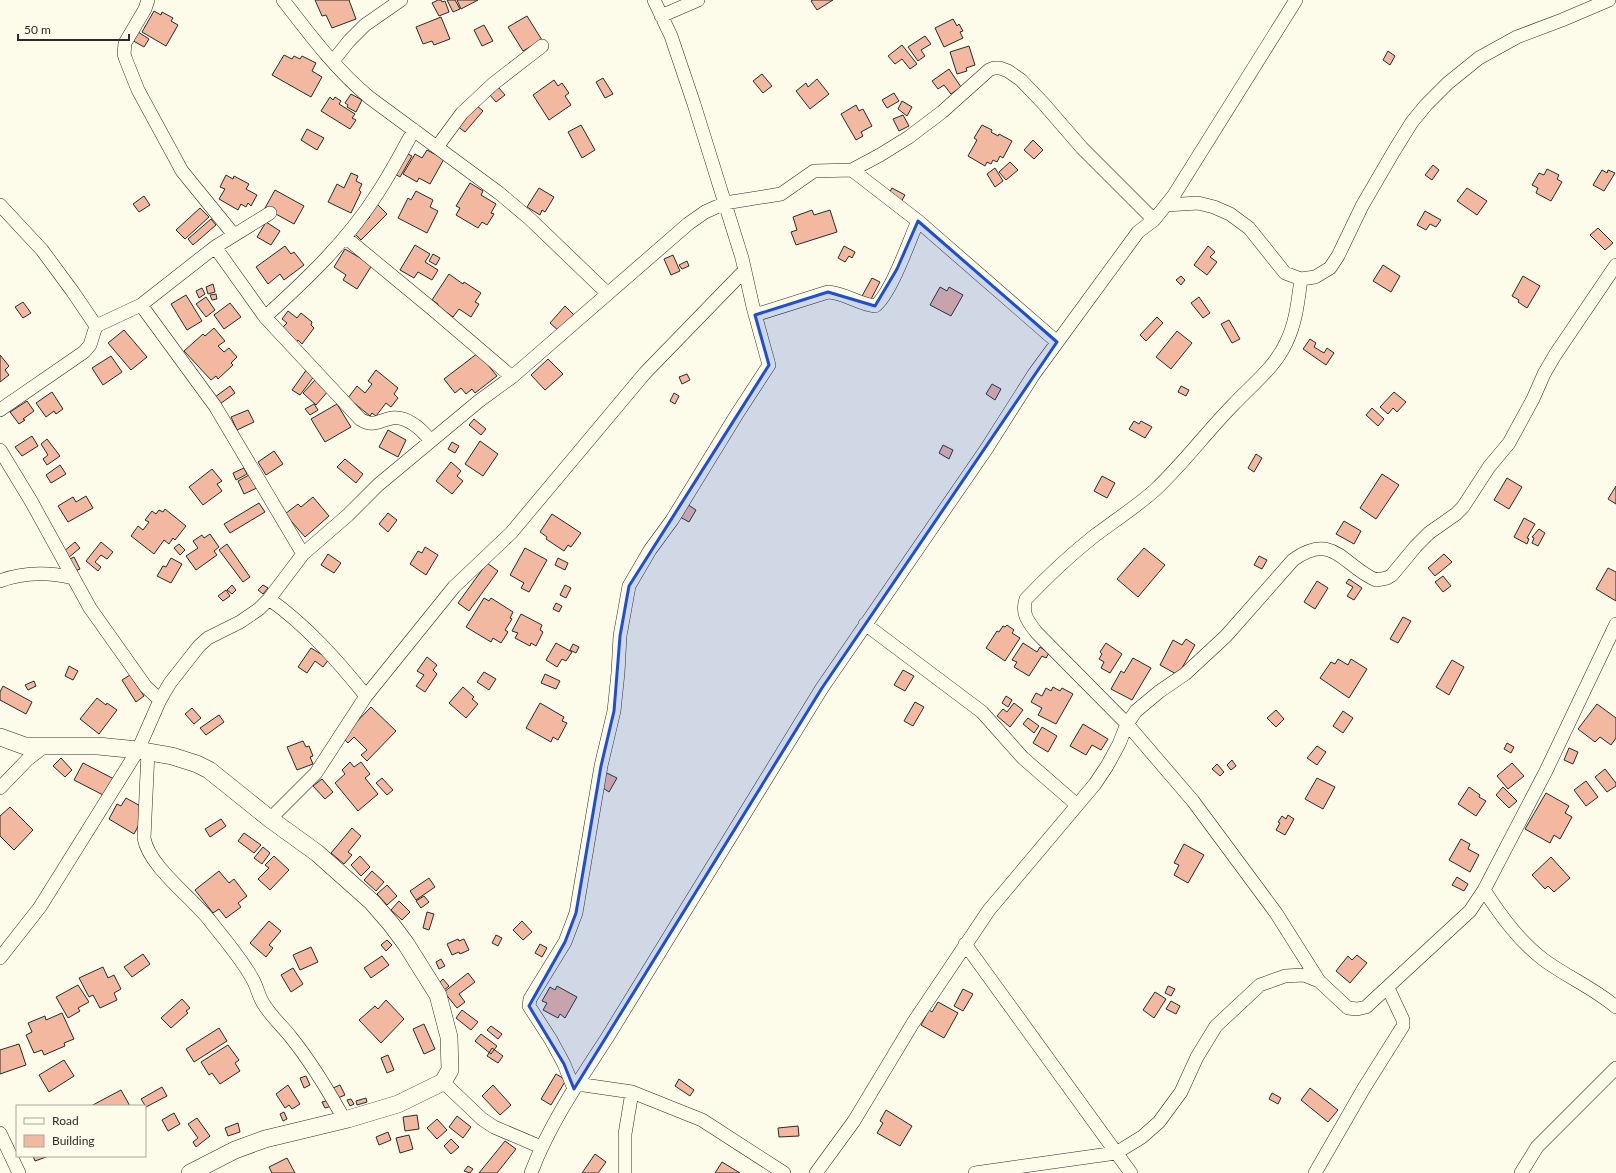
<svg xmlns="http://www.w3.org/2000/svg" width="1616" height="1173" font-family="Lato,sans-serif">
<style>
.building{fill:#f2b8a0;stroke:#2b2b2b}
.lines{fill:none;stroke-linecap:round;stroke-linejoin:round}
.minor-casing{stroke:#2b2b2b;stroke-width:14}
.tertiary-casing{stroke:#2b2b2b;stroke-width:18}
.minor{stroke:#fdfbea;stroke-width:13}
.tertiary{stroke:#fdfbea;stroke-width:17}
.marked{fill:#1d4ed8;fill-opacity:0.2;stroke:#1d4ed8;stroke-width:3;stroke-linejoin:round}
</style>
<rect width="100%" height="100%" fill="#fdfbea"/>
<path class="building" d="M315,0H349L356,19L332,28L326,15L322,16Z
M438,0H441L442,2L445,1L449,12L439,16L432,3Z
M447,0H455L460,9L453,12Z
M457,0H478L461,9Z
M813,0H833L817,10L811,1Z
M154,11L161,15L162,12L173,18L171,21L178,25L166,46L142,32Z
M527,16L542,40L523,51L508,27Z
M441,17L450,39L434,45L432,41L423,44L416,27Z
M953,19L957,26L959,24L963,31L960,32L963,38L944,47L935,28Z
M484,25L493,41L482,46L474,30Z
M135,30L149,39L144,47L130,39Z
M925,36L931,44L921,50L925,56L918,61L908,47Z
M902,45L917,64L910,69L902,59L895,64L888,56Z
M969,46L975,65L966,68L967,71L957,74L950,52Z
M1388,51L1395,56L1390,65L1383,60Z
M284,55L292,59L294,56L300,59L302,56L316,63L312,71L322,77L311,97L272,75Z
M949,69L961,87L951,94L944,85L938,89L932,81Z
M762,74L772,86L763,93L753,81Z
M603,78L613,94L605,98L596,82Z
M817,79L829,94L810,109L796,91L806,83L808,87Z
M554,80L558,86L562,83L569,93L565,96L571,105L549,120L533,95Z
M498,87L505,95L496,102L489,94Z
M894,93L899,101L887,108L882,100Z
M351,94L362,100L356,112L347,107L348,105L345,103Z
M330,97L333,100L335,97L341,101L339,104L355,114L352,118L356,120L350,129L321,111Z
M902,101L912,107L907,116L898,109Z
M476,105L483,111L465,132L457,126Z
M856,105L859,111L863,109L872,126L861,132L863,136L856,140L841,114Z
M903,115L909,126L899,131L893,119Z
M581,125L595,150L582,158L568,132Z
M982,125L992,130L991,132L998,136L999,134L1012,141L1003,158L1000,156L997,162L993,160L991,164L987,162L985,166L968,156L977,140L974,138Z
M307,129L324,138L317,150L301,140Z
M1033,140L1043,150L1034,159L1024,150Z
M427,150L444,159L430,184L419,178L417,182L403,174L415,154L422,158Z
M404,152L412,156L400,177L392,172Z
M1010,162L1018,170L1006,180L999,172Z
M1433,165L1439,170L1432,180L1425,175Z
M995,168L1003,181L995,187L987,174Z
M1547,169L1559,175L1557,179L1562,182L1551,201L1536,193L1538,188L1532,185L1539,173L1544,175Z
M1602,170L1607,173L1608,170L1615,173L1604,191L1593,185Z
M351,173L358,176L356,181L362,184L359,190L361,192L351,213L328,202L337,184L344,188Z
M226,175L233,179L234,176L249,184L246,189L257,195L251,206L248,203L246,207L241,204L238,210L219,199L225,189L220,187Z
M470,183L483,191L481,195L496,204L491,213L494,214L487,225L482,222L478,228L456,215L460,208L456,206Z
M539,188L554,197L545,212L542,210L540,215L527,207Z
M892,188L905,195L901,202L888,195Z
M1467,188L1487,201L1477,215L1457,201Z
M275,190L304,206L294,224L265,208Z
M416,191L433,200L430,207L438,211L427,233L398,218L408,198L411,200Z
M144,196L150,205L139,212L133,204Z
M376,203L387,214L361,240L354,233L370,217L366,213Z
M200,208L209,217L185,239L176,230Z
M812,210L814,215L830,210L837,232L796,245L791,232L797,230L793,217Z
M1425,211L1441,220L1436,227L1430,224L1426,230L1417,225Z
M211,219L216,225L193,245L188,239Z
M266,222L280,231L271,245L257,237Z
M1598,228L1613,243L1605,250L1590,235Z
M415,245L430,254L425,262L438,270L432,280L418,272L414,278L400,270Z
M285,246L291,254L294,252L304,265L284,280L280,274L268,284L256,267Z
M844,246L855,252L852,258L849,256L845,262L838,258Z
M1208,246L1215,252L1210,257L1217,262L1207,275L1194,265Z
M345,249L372,265L357,289L343,280L346,275L334,267Z
M433,254L440,258L436,265L429,261Z
M673,255L680,271L671,275L664,259Z
M687,261L689,266L682,269L679,265Z
M1383,265L1400,276L1391,292L1373,281Z
M449,274L463,284L464,282L481,293L475,302L479,304L471,317L459,309L453,317L437,306L438,304L432,300Z
M1181,276L1185,280L1181,285L1176,280Z
M1523,276L1540,286L1527,308L1518,302L1519,300L1512,296Z
M872,278L880,282L870,301L862,296Z
M213,284L215,292L208,294L206,287Z
M940,287L947,291L949,287L963,295L951,316L930,305Z
M202,288L205,294L199,298L196,291Z
M216,294L217,299L212,300L210,295Z
M186,295L202,321L187,330L171,304Z
M206,297L215,310L206,317L196,304Z
M1199,297L1210,313L1203,318L1191,303Z
M23,302L31,313L23,318L15,307Z
M230,303L241,317L224,329L214,315Z
M565,306L576,317L561,333L550,323Z
M288,311L297,318L301,313L312,322L311,325L314,328L302,344L298,340L294,345L281,329L287,323L282,319Z
M1157,317L1163,323L1146,341L1140,335Z
M1229,320L1240,339L1232,343L1221,324Z
M214,328L225,341L218,346L224,352L229,348L237,357L231,363L233,365L218,379L216,376L211,380L184,351L203,334L205,336Z
M124,330L147,357L131,370L108,343Z
M1177,331L1192,343L1171,369L1156,357Z
M1310,339L1316,343L1314,347L1324,353L1327,348L1334,353L1326,365L1303,349Z
M478,353L497,376L475,393L472,389L466,394L461,388L455,393L444,379Z
M0,355L9,366L5,370L9,375L0,382Z
M111,356L122,372L103,385L92,368Z
M548,359L563,374L545,390L531,375Z
M307,369L315,375L300,395L292,390Z
M376,370L398,388L394,394L398,398L391,407L386,403L376,416L372,413L370,416L348,398L357,386L365,393L372,384L368,381Z
M687,374L690,380L682,384L679,377Z
M316,379L329,390L316,405L303,393Z
M992,384L1001,389L995,400L986,394Z
M230,386L235,393L220,404L215,397Z
M1181,386L1189,390L1186,396L1178,392Z
M52,392L63,409L56,414L54,411L46,417L36,403Z
M1394,392L1406,402L1397,412L1393,408L1388,414L1380,407Z
M674,393L679,396L675,404L670,401Z
M27,401L34,411L23,419L25,420L19,424L10,412Z
M314,404L318,410L310,415L305,409Z
M337,404L351,427L325,442L311,419Z
M1372,408L1384,419L1378,426L1366,415Z
M248,410L254,422L237,430L231,417Z
M474,419L486,429L481,435L469,425Z
M1134,421L1139,424L1141,421L1152,427L1145,438L1129,429Z
M388,430L406,440L398,457L379,447Z
M32,436L38,446L22,456L15,447Z
M47,439L60,456L47,465L43,459L48,455L41,444Z
M480,441L498,454L483,476L465,464Z
M452,442L459,446L455,453L448,449Z
M943,445L953,450L949,459L939,453Z
M274,451L283,464L266,475L258,462Z
M1256,454L1262,458L1254,472L1248,468Z
M345,459L363,474L356,483L337,467Z
M451,462L461,471L457,476L463,481L452,494L436,481Z
M60,465L66,474L51,483L46,475Z
M244,468L247,474L236,480L233,473Z
M212,469L222,481L217,484L222,491L203,505L189,487Z
M1382,474L1399,485L1376,519L1360,508Z
M249,475L259,487L244,494L238,481Z
M1102,476L1115,483L1107,498L1094,491Z
M1507,478L1522,487L1509,509L1494,500Z
M1616,486V504L1608,499Z
M86,496L93,508L68,522L58,506L73,497L76,502Z
M313,497L329,516L305,537L285,514L298,504L301,507Z
M259,503L265,512L230,533L224,524Z
M687,504L696,510L689,522L680,517Z
M165,509L186,526L175,540L173,538L169,544L164,540L154,554L131,536L138,526L143,530L149,522L145,520L152,511L156,514L159,510L163,512Z
M388,513L397,520L388,532L379,524Z
M552,514L581,533L571,547L568,545L564,551L546,539L547,537L540,532Z
M1524,518L1535,524L1527,538L1529,539L1527,544L1514,537Z
M1344,521L1361,531L1354,544L1336,534Z
M1539,529L1545,533L1538,546L1532,543L1534,538L1532,537Z
M210,534L219,547L214,551L217,555L196,570L186,556L198,548L193,541L202,535L204,538Z
M75,542L80,548L68,558L63,552Z
M101,542L113,552L107,559L101,555L95,562L101,567L98,571L86,561Z
M179,544L185,550L180,555L174,548Z
M227,544L250,577L243,582L219,550Z
M425,547L438,555L426,575L410,564L418,551L422,553Z
M525,548L547,560L529,592L521,588L524,583L510,575Z
M1144,548L1165,565L1138,597L1117,579Z
M328,554L341,563L334,573L321,565Z
M1444,554L1452,562L1435,576L1428,568Z
M1259,556L1267,560L1262,569L1254,565Z
M74,557L80,569L73,572L68,560Z
M171,558L182,564L171,583L157,576L163,566L166,567Z
M558,558L568,563L565,570L555,565Z
M487,563L498,571L469,611L458,603Z
M1608,568L1616,572V601L1596,589Z
M1443,576L1451,586L1443,592L1435,582Z
M1349,579L1362,588L1354,600L1347,596L1353,587L1346,583Z
M1317,581L1328,588L1315,609L1304,602Z
M232,585L236,590L232,594L227,590Z
M263,585L268,588L263,594L258,590Z
M565,585L571,588L566,598L560,595Z
M226,590L230,596L223,601L218,596Z
M484,598L489,601L491,598L513,612L510,618L512,619L505,630L508,632L501,643L493,638L491,642L466,627Z
M556,603L562,606L559,612L553,609Z
M521,614L542,625L540,630L543,632L536,646L531,643L530,646L515,638L518,633L512,631Z
M1403,617L1411,621L1398,643L1390,639Z
M1007,625L1014,630L1012,633L1020,638L1005,661L986,648L997,631L999,632L1003,626L1005,627Z
M1186,639L1195,645L1178,675L1160,665L1173,640L1182,645Z
M556,643L572,652L566,661L562,659L557,667L546,660Z
M1023,643L1037,652L1040,647L1049,653L1046,658L1042,656L1029,676L1014,667L1017,662L1012,660Z
M1106,643L1122,654L1110,673L1101,668L1104,662L1099,659L1102,654L1100,652Z
M573,644L579,647L576,653L570,650Z
M311,648L329,659L323,667L315,661L307,673L298,667Z
M427,657L437,665L433,670L437,674L425,692L416,686L424,675L417,671Z
M1133,658L1151,668L1132,700L1111,689L1121,671L1124,673Z
M1338,659L1348,665L1351,659L1367,669L1349,698L1320,678L1331,662L1335,664Z
M1452,660L1464,667L1449,695L1436,687Z
M69,666L78,671L73,680L65,676Z
M903,670L914,676L905,691L894,685Z
M484,672L496,679L489,690L477,682Z
M545,674L560,681L556,689L541,683Z
M130,675L144,696L136,702L122,680Z
M34,681L36,686L28,690L25,685Z
M3,686L32,702L26,714L0,700V692Z
M463,687L474,697L472,699L478,704L466,718L449,703Z
M1053,687L1060,691L1062,688L1073,694L1056,724L1038,715L1042,708L1031,702L1036,693L1042,696L1046,688L1051,691Z
M1006,696L1012,700L1008,707L1002,703Z
M97,698L106,705L107,703L117,710L99,734L80,719Z
M915,702L924,707L913,726L904,721Z
M540,703L564,717L562,721L567,723L558,740L553,737L551,742L526,728Z
M1014,703L1023,710L1010,727L997,716L1003,709L1007,712Z
M1597,704L1616,718V738L1611,745L1600,737L1595,742L1578,729Z
M371,707L396,731L367,761L361,755L367,750L354,737L348,743L342,737Z
M192,708L201,718L194,724L185,714Z
M1276,710L1284,719L1276,727L1267,718Z
M1343,711L1353,718L1343,733L1333,726Z
M219,715L224,722L206,735L200,728Z
M1028,718L1039,726L1034,733L1023,724Z
M1083,724L1108,739L1101,750L1092,745L1086,755L1070,746Z
M1042,727L1057,736L1048,752L1033,743Z
M303,741L306,747L309,746L313,756L310,757L313,764L297,770L287,747Z
M1507,743L1514,747L1511,753L1504,749Z
M1317,746L1326,752L1317,765L1307,758Z
M1569,748L1578,752L1573,764L1564,760Z
M61,758L72,770L65,777L53,766Z
M1232,760L1236,766L1231,770L1227,765Z
M350,762L354,767L361,762L370,774L365,778L378,794L358,811L335,783L345,774L342,770Z
M83,763L114,779L105,796L74,780Z
M1512,763L1524,776L1508,789L1497,776Z
M1217,764L1224,772L1220,776L1212,769Z
M1605,769L1616,783V786L1607,792L1595,777Z
M607,773L617,778L609,792L600,786Z
M382,778L393,790L387,795L376,783Z
M1317,778L1335,787L1323,809L1305,799Z
M322,779L333,792L325,799L313,786Z
M1586,781L1598,797L1586,806L1574,790Z
M1469,787L1480,795L1479,797L1486,801L1476,816L1458,804Z
M1503,787L1517,801L1509,808L1496,795Z
M1546,793L1569,806L1565,813L1572,817L1560,839L1554,835L1550,843L1525,829Z
M126,798L144,808V815L134,834L109,819L117,804L121,806Z
M10,807L33,830L14,850L0,836V816Z
M1288,815L1294,819L1285,835L1276,830L1280,823L1278,822L1282,816L1286,819Z
M221,819L226,826L210,837L205,829Z
M352,828L361,836L348,852L352,855L344,864L331,853Z
M244,833L261,845L254,853L238,841Z
M1461,839L1470,844L1468,849L1479,855L1470,872L1449,860Z
M1184,844L1204,855L1188,883L1174,875L1179,865L1174,863Z
M263,847L270,853L262,864L254,858Z
M274,856L289,870L270,890L258,879L269,868L265,865Z
M360,856L370,867L361,876L351,865Z
M1551,857L1570,878L1554,892L1548,886L1545,889L1532,875Z
M219,871L229,883L234,879L247,896L238,903L241,907L226,918L219,909L213,913L195,890Z
M372,871L384,882L376,891L364,880Z
M1457,877L1468,884L1464,891L1452,885Z
M429,878L435,887L416,900L410,891Z
M387,885L397,896L387,905L377,894Z
M424,896L429,902L421,908L416,901Z
M399,901L410,912L402,920L391,910Z
M427,912L434,914L429,930L423,928Z
M269,921L281,931L269,945L273,948L266,957L250,943Z
M522,921L532,932L523,940L513,930Z
M496,935L502,938L498,946L492,943Z
M458,939L459,941L464,939L469,950L460,954L459,952L452,955L447,944Z
M387,940L392,945L386,951L381,945Z
M540,944L547,948L542,957L535,953Z
M311,947L318,962L300,970L293,955Z
M143,954L150,964L132,977L124,967Z
M1357,955L1367,963L1350,983L1336,971L1348,956L1352,960Z
M382,956L389,965L371,978L364,968Z
M441,959L445,966L439,969L436,962Z
M103,967L108,978L114,975L121,989L114,993L117,1000L100,1008L93,995L89,997L79,978Z
M293,968L303,984L291,992L281,975Z
M468,973L475,982L459,994L465,1002L457,1008L444,992Z
M443,979L449,986L443,991L437,985Z
M78,985L89,1002L78,1008L80,1011L68,1018L56,997Z
M557,986L577,997L565,1018L560,1014L558,1018L543,1010L547,1003L542,1001L550,987L555,990Z
M1168,986L1175,989L1171,996L1165,993Z
M963,989L973,994L963,1011L954,1006Z
M1155,992L1166,999L1154,1018L1143,1010Z
M182,999L190,1008L186,1011L188,1013L171,1028L161,1018Z
M386,1000L404,1019L381,1043L359,1020L375,1006L378,1009Z
M1171,1001L1180,1006L1176,1014L1166,1009Z
M938,1002L958,1013L944,1038L921,1025L929,1010L932,1012Z
M462,1010L478,1022L471,1030L456,1018Z
M62,1013L74,1039L64,1043L65,1046L44,1055L42,1050L34,1053L26,1035L32,1032L28,1023L45,1016L46,1020Z
M424,1024L435,1049L424,1054L413,1029Z
M491,1026L502,1034L498,1039L487,1030Z
M219,1028L227,1041L194,1062L186,1049Z
M481,1034L497,1046L491,1054L475,1041Z
M19,1044L26,1065L0,1074V1050Z
M228,1045L239,1060L235,1063L240,1071L220,1084L212,1073L209,1075L201,1062Z
M492,1048L503,1056L498,1063L487,1056Z
M388,1055L394,1070L387,1073L381,1058Z
M64,1060L74,1076L49,1092L39,1075Z
M556,1074L566,1080L551,1105L541,1099Z
M306,1076L310,1085L304,1088L300,1078Z
M679,1079L694,1090L690,1096L675,1086Z
M288,1085L300,1104L292,1109L289,1105L285,1108L276,1094Z
M340,1085L345,1095L338,1098L333,1088Z
M493,1085L511,1105L500,1115L482,1096Z
M162,1087L167,1096L146,1107L141,1099Z
M1310,1088L1338,1110L1328,1122L1301,1100Z
M121,1090L130,1106H91Z
M1272,1093L1281,1098L1278,1104L1269,1099Z
M366,1098L367,1102L357,1105L356,1101Z
M351,1099L354,1104L350,1106L347,1100Z
M330,1100L332,1106L325,1108L322,1102Z
M886,1110L912,1126L900,1146L877,1133L883,1123L880,1121Z
M284,1112L287,1119L283,1121L280,1114Z
M174,1113L180,1124L168,1131L162,1120Z
M417,1115L419,1129L405,1131L403,1117Z
M457,1116L471,1127L463,1138L449,1127Z
M197,1118L210,1136L196,1147L193,1142L198,1138L188,1124Z
M437,1119L447,1130L437,1139L427,1128Z
M238,1123L240,1132L228,1136L225,1128Z
M798,1126L799,1136L779,1137L778,1128Z
M388,1132L391,1140L379,1145L376,1137Z
M409,1135L413,1149L400,1153L396,1138Z
M451,1139L459,1147L451,1154L444,1146Z
M505,1141L516,1149L497,1173H479Z
M595,1154L606,1162L598,1173H582Z
M33,1156H49L35,1161Z
M287,1158L295,1173H272L269,1167Z
M722,1162L740,1173H715Z
M468,1166L473,1169L470,1173L464,1171Z"/>
<g class="lines">
<defs>
<path id="minor" d="M148,0L145,9L125,43L124,54L126,60L138,90L182,171L234,235
M283,0C310,35 336,70 370,98L499,193L530,219L607,293
M661,16L698,0
M333,61L349,41L365,25L401,0
M437,147L462,113L493,84L542,46
M852,170L918,221L1057,342
M0,205L42,250L73,292L96,326L90,345L84,352L0,410
M1166,205L1198,203L1214,207L1230,214L1249,228L1285,273L1301,279L1315,277L1330,268L1338,256L1362,206L1394,151L1412,122L1426,105L1448,83L1479,58L1517,37L1562,20L1609,0
M345,237L430,307L512,377
M215,247L265,317L360,419C374,428 379,420 392,418C408,416 422,430 431,441
M1301,279C1298,301 1296,323 1286,343C1275,367 1253,384 1235,403C1207,431 1184,463 1155,490C1136,507 1114,521 1093,537C1069,556 1047,577 1026,599C1021,613 1028,622 1037,633L1127,724L1193,801L1276,913L1319,981
M141,305L215,406L303,554
M755,315L828,292C845,293 858,304 875,306C891,294 909,241 918,221
M265,317C307,279 347,241 377,194C391,173 402,151 414,130
M96,326L141,305L215,247L270,213
M0,450L31,501L90,608L146,687L160,700
M0,581C24,572 49,572 73,578
M269,599C307,626 337,660 366,696
M865,624L982,712L1023,758L1077,805
M148,752L144,838C149,867 193,898 211,922C225,940 241,958 252,978C257,986 258,995 263,1003C270,1015 281,1025 290,1036C311,1062 328,1090 344,1119
M0,788L28,759L45,746
M270,819L316,773L366,696L454,587L511,533L645,373L745,270
M1484,890C1501,916 1519,941 1544,960C1567,977 1594,988 1616,1007
M965,944L1131,1173
M0,958L40,907L138,750L160,700L170,683L199,646L208,638L240,622L259,609L269,599L303,554L348,515L378,485L479,401L512,377L688,224L705,212L725,203L781,194L814,171L852,170L880,155L909,137L942,112L989,70L994,68H1000L1008,71L1021,80L1043,103L1082,148L1154,220
M443,1082L482,1119L494,1127L541,1147
M577,1084L632,1092L702,1120L784,1173
M574,1089L564,1064L551,1040L529,1006L530,999L565,942L576,913L601,766L614,711L618,673L620,636L629,586L650,550L672,520L737,414L769,365L753,307L742,258L694,104L671,36L654,0
M0,1133L19,1173
M531,1173C549,1125 579,1081 607,1038L822,688L987,448L1034,374L1138,232L1154,220L1174,195L1296,0
M625,1173V1134L632,1092
M816,1173L854,1121L913,1023L989,910L1095,784L1107,766L1119,744L1127,724L1136,711L1160,691L1185,674L1226,636L1293,560C1334,531 1343,566 1376,580L1387,578L1392,575L1416,546L1429,533L1456,514L1463,507L1489,467L1509,443L1533,399L1544,374L1555,355L1616,265
M975,1173L1116,1153L1142,1137L1159,1122L1181,1092L1197,1057L1216,1026L1260,985L1285,976L1304,975L1319,981L1348,1008L1357,1009L1366,1007L1470,911L1484,890L1546,771L1616,624
M1315,1173L1364,1088L1403,1026V1020L1388,988
M1521,1173L1537,1147L1616,1068"/>
<path id="tertiary" d="M0,737L25,746H98L138,750L172,756L197,764L209,770L270,819L317,853L372,902L391,924L406,944L438,995L449,1037L450,1070L443,1082L398,1104L348,1119L265,1139L235,1150L190,1173"/>
</defs>
<use href="#minor" class="minor-casing"/>
<use href="#tertiary" class="tertiary-casing"/>
<use href="#minor" class="minor"/>
<use href="#tertiary" class="tertiary"/>
</g>
<path class="marked" d="M918,221L1057,342L822,688L574,1089L564,1064L529,1006L565,942L576,913L601,766L614,711L620,636L629,586L769,365L755,315L828,292L875,306L897,269Z"/>
<rect x="16" y="1105" width="130" height="52" fill="#fdfbea" stroke="#a9a89e"/>
<rect x="24" y="1118" width="20" height="6" fill="#fdfbea" stroke="#a9a89e"/>
<text x="52" y="1125" font-size="12" fill="#2b2b2b">Road</text>
<rect x="24" y="1135" width="20" height="12" fill="#f2b8a0" stroke="#a9a89e"/>
<text x="52" y="1145" font-size="12" fill="#2b2b2b">Building</text>
<path d="M18 34v6h111v-6" fill="none" stroke="#2b2b2b" stroke-width="2"/>
<text x="24" y="34" font-size="12" fill="#2b2b2b" stroke="#fdfbea" stroke-width="3" paint-order="stroke">50 m</text>
</svg>
